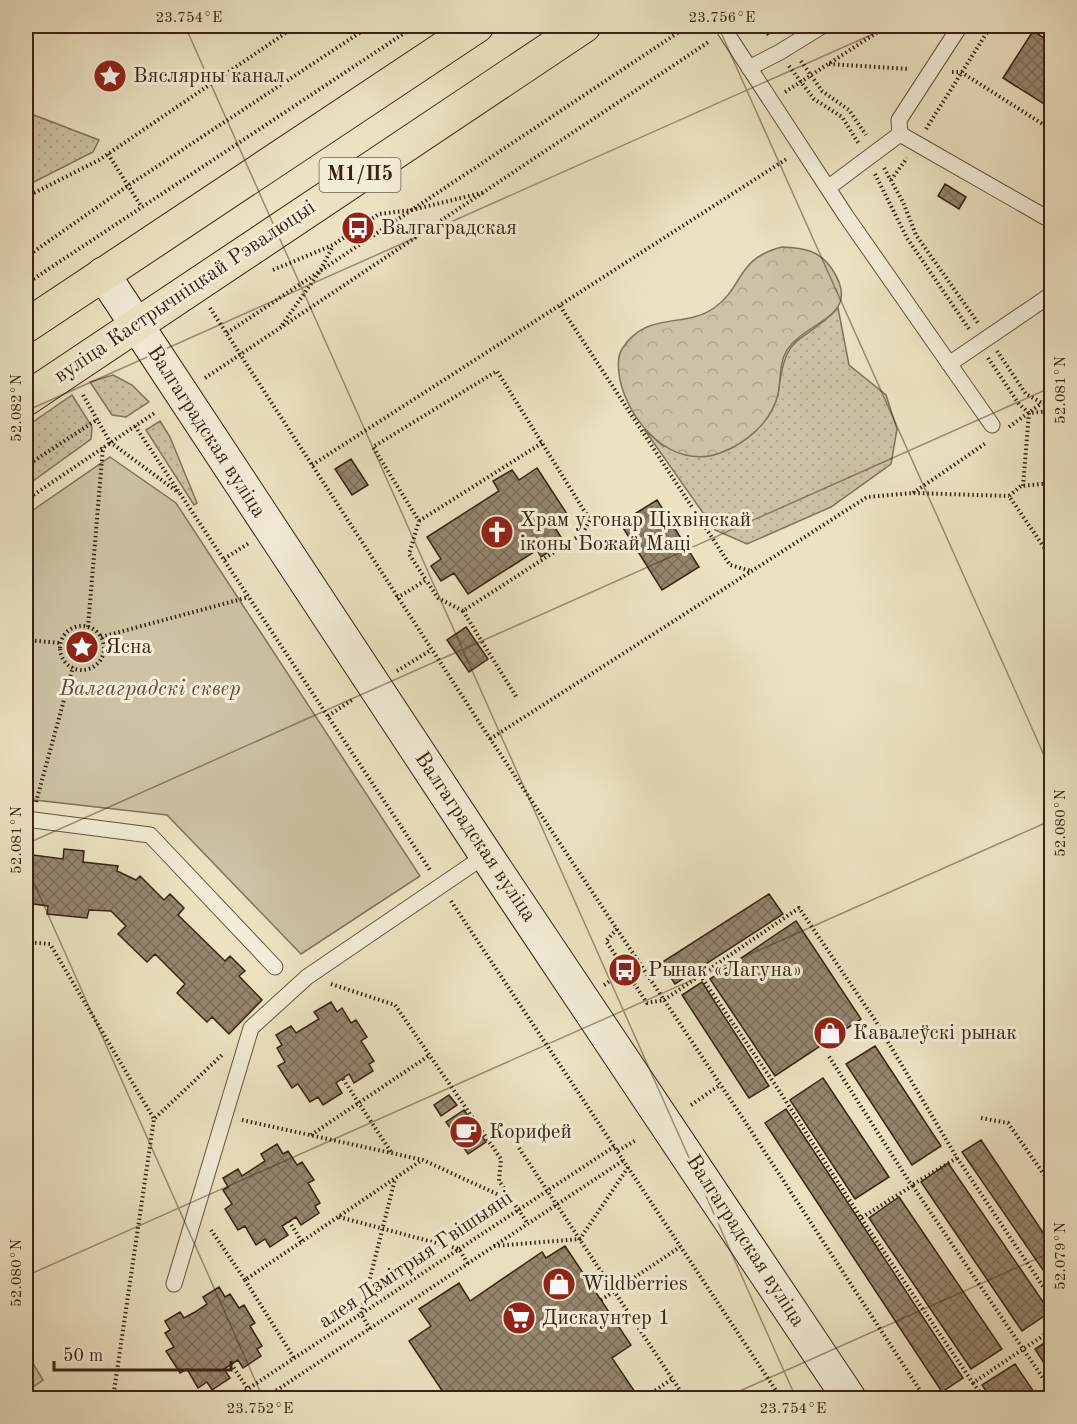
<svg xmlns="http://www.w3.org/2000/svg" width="1077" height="1424" font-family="'Old Standard TT',serif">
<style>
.grass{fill:url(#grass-dots);stroke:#82725b;stroke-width:1.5}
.forest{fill:url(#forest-crowns);stroke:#82725b;stroke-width:1.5}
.green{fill:#cdc2a4;stroke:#82725b;stroke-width:1.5}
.building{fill:url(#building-cross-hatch);stroke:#382312;stroke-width:1.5}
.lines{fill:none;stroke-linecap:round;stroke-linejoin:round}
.lane-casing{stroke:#65533e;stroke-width:17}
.secondary-casing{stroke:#382312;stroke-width:35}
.highway-casing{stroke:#382312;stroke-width:35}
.path{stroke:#382312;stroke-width:4;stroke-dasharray:1.5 3;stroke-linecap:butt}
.lane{stroke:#f3ecd7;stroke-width:15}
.secondary{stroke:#f3ecd7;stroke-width:33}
.highway{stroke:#ece2c2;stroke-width:33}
.ticks{fill:none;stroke:#382312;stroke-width:1.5;stroke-opacity:0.45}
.labels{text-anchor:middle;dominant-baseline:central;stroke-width:6;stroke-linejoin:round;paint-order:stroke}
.shield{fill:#f3ecd7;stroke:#705f4d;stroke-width:1.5}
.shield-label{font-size:20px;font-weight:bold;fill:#382312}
.poi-label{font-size:21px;fill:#382312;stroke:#f3ecd7;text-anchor:start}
.street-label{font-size:21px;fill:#382312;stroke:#f3ecd7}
.park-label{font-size:21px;font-style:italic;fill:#5d4b36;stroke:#f3ecd7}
.neatline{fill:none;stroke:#382312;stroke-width:2}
.ticks-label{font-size:15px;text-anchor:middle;fill:#382312}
</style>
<defs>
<pattern id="grass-dots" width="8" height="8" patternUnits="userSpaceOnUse" patternTransform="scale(1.5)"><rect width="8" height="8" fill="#cdc2a4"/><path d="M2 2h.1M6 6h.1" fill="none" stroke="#b1a68c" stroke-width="1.8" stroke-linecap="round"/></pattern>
<pattern id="forest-crowns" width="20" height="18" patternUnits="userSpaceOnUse" patternTransform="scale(1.5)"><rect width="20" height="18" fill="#cdc2a4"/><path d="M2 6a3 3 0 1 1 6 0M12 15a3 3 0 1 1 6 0" fill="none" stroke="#b1a68c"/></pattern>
<pattern id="building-cross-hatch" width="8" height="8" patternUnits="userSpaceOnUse" patternTransform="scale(1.5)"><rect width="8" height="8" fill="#96866e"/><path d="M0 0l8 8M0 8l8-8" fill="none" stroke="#7b6d59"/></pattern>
</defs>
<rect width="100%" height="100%" fill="#ece2c2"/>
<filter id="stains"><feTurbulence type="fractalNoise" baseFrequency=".00333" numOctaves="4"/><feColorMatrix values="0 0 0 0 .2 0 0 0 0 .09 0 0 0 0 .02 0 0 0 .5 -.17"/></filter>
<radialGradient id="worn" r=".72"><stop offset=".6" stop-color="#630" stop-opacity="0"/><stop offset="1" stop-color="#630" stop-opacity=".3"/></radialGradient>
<path class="grass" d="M26,112L99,140L93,152L26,186Z
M838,308L849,365L886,395L897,429L891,464L831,507L747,544L715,530L644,429L663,446L778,396C785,329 799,348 838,308Z
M113,375L132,385L149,402L126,417L112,415L90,382Z
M72,395L92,427L91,439L26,486V427Z
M160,421L170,437L197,503L194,505L146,430Z"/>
<path class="forest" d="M782,247C804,248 819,250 832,269C864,317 807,320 787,350C779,363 781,380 778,394C772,422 745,444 720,453C672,471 629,422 620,380C618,370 617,357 622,349C647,310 684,329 714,308C745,286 735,259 782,247Z"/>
<path class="green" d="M110,457L176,503L420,876L301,954L167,815L26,799V515Z
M26,1352L43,1380L26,1392Z"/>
<path class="building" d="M1033,31L1052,43V109L1003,78Z
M945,184L966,197L959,209L938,196Z
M351,459L368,485L352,495L335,469Z
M537,468L569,517L554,526L564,542L541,557L537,550L468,594L454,573L441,581L431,566L441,559L427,537L499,491L493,481L512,470L519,480Z
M657,500L699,567L662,590L620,523Z
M466,627L488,659L469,672L447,640Z
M64,849L84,851L83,862L118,866L117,871L136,880L140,876L164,900L170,894L184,908L178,915L225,961L230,956L245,971L239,976L262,1000L229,1034L212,1017L207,1022L177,993L185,984L155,954L147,962L118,934L126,926L111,911L89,910L87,918L47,914L48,906L26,903V854L63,859Z
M769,894L783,914L675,984L661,963Z
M796,921L861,1019L775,1076L710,979Z
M702,982L769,1086L749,1098L682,995Z
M331,1002L337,1012L342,1008L351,1023L356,1020L367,1037L361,1041L374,1061L369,1064L373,1071L354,1083L349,1074L336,1083L342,1093L323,1105L318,1097L310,1102L298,1084L292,1088L278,1066L285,1062L277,1048L282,1045L276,1035L291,1026L296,1033L319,1019L314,1012Z
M875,1046L941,1146L912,1165L846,1064Z
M823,1078L889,1177L855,1199L790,1100Z
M449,1095L457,1105L441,1116L434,1105Z
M786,1109L963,1378L942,1392L765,1123Z
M464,1110L486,1142L468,1154L446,1122Z
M981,1140L1052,1246V1283L962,1152Z
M277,1144L283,1154L288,1151L297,1165L302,1162L314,1180L308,1183L320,1203L315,1206L319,1213L301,1225L296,1217L282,1226L288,1235L270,1247L265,1239L256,1245L245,1226L238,1230L225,1209L232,1204L223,1190L228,1187L223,1178L238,1169L242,1176L265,1161L261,1154Z
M948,1163L1050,1312L1022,1331L921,1182Z
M899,1197L1002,1349L971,1369L869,1218Z
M565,1246L631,1345L612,1358L639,1398H447L409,1341L431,1326L419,1309L459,1283L470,1301L542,1252L546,1258Z
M219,1287L225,1297L230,1294L239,1308L244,1305L255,1323L250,1326L262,1346L257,1349L261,1356L243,1368L238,1360L224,1369L230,1378L212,1390L207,1382L198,1388L187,1369L180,1373L166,1351L174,1347L165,1333L170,1330L165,1321L180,1312L184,1318L195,1312L207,1304L203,1297Z
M1052,1338V1376L1035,1349Z
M1015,1364L1038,1398H991L982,1385Z"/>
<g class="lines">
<defs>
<path id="lane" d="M722,26L846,216L992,425
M749,68L780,52L822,26
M900,134L1052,221
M829,187L900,134L899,120L960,26
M949,364L1052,294
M26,819L150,835L275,967
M174,1284L251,1028L307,977L486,855"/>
<path id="secondary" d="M103,274L486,855L849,1398"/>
<path id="highway" d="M26,326L477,26
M26,399L584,26"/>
</defs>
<use href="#lane" class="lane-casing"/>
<use href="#secondary" class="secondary-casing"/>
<use href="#highway" class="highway-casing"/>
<path class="path" d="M763,26L770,37
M801,61L822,91L849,110L866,135
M829,64L909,69
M789,66L814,99L842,117L859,144
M952,72H961L1052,130
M785,92L887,26
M926,129L991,26
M108,154L141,206
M884,168L903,202L916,235L978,323
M875,174L907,238L969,329
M891,180L907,158
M26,197L99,160L296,26
M350,216L358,228
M26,257L129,185L370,26
M273,270L333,245L379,214L412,210L485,192
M26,284L415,26
M560,306L730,565L751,571
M210,308L479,722L742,1117L925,1398
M282,325L320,271L333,246
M227,333L688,26
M997,351L1026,394L1042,403L1052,398
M988,358L1019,404L1029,413L1052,411
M205,378L710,41
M83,395L110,442L179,493
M135,426L430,870
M1009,427L1042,403
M312,465L788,158
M26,466L98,419
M1052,483L1021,486L1009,496L1052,559
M1023,486L1029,413
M913,493L986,443
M26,500L156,412
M419,521L542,443
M224,559L249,543
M397,598L426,580L409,554L419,521L373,447L497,371L590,520L582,534L463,611L438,598L426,580
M463,611L517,698
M60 648a22 22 0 1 1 44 0a22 22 0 1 1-44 0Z
M88,627L103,447
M101,637L249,597
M26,640L60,643
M397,671L431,650
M328,716L352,700
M490,739L867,497L913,493L1009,496
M36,802L73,667
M451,901L781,1398
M617,929L606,941L647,1003L664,1000L799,908L875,1020L957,1158L912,1185L1023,1349L973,1383L861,1218
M26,942L50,944L154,1119
M700,975L778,1089L861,1218L912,1186L828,1055
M331,984L395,1005L501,1159L499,1181L528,1224
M604,985L625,970
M343,1079L391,1152
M691,1105L720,1085
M981,1118L1008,1123L1052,1186
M242,1120L423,1160L512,1201
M311,1135L430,1055
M519,1148L685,1398
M618,1151L636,1140
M957,1158L1052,1300
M339,1217L459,1249L468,1264
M289,1221L302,1242
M211,1230L245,1280L422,1160
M494,1246L580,1239L629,1166
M245,1280L294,1358
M601,1300L680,1247
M370,1329L361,1314L395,1179
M1052,1330L1023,1349L1052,1391
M231,1364L248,1389
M973,1383L984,1398
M113,1398L154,1119L223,1054
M234,1398L615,1146
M265,1398L624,1160
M644,1398L672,1379"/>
<use href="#lane" class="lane"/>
<use href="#secondary" class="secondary"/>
<use href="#highway" class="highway"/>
</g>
<path class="ticks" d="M185,26L796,1398M718,26L1052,773M26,411L891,26M26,844L1052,387M26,865L263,1398M26,1276L1052,820M724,1398L1052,1252"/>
<defs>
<symbol id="sight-disc" viewBox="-11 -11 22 22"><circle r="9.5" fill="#8f2418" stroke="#f3ecd7"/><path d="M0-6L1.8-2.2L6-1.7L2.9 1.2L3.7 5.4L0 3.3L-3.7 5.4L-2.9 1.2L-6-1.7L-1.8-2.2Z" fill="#fff"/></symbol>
<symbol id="bus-disc" viewBox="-11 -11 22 22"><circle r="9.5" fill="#8f2418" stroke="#f3ecd7"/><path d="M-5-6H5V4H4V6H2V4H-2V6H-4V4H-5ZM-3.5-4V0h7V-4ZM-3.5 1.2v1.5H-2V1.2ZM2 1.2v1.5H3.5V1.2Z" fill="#fff"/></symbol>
<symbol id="church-disc" viewBox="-11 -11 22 22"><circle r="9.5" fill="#8f2418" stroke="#f3ecd7"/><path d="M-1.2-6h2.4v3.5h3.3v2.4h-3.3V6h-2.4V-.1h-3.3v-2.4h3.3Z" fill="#fff"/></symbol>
<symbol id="shop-disc" viewBox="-11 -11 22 22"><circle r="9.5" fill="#8f2418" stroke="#f3ecd7"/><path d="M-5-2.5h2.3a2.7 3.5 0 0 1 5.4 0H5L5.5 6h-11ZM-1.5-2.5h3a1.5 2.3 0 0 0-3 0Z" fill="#fff"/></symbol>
<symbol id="cafe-disc" viewBox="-11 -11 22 22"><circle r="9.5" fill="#8f2418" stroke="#f3ecd7"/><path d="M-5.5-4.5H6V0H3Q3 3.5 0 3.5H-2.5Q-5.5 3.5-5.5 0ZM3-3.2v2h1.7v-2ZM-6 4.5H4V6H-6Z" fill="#fff"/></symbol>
<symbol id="supermarket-disc" viewBox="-11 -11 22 22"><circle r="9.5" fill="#8f2418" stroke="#f3ecd7"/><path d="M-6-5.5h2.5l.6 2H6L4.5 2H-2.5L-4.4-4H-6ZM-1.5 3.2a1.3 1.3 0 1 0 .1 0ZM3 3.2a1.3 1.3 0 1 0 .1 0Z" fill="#fff"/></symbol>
</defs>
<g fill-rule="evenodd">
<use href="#sight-disc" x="91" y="57" width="38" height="38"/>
<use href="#bus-disc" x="339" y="209" width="38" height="38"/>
<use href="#church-disc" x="478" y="513" width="38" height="38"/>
<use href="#sight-disc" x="63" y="628" width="38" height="38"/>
<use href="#bus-disc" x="606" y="951" width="38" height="38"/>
<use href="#shop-disc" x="811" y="1014" width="38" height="38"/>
<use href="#cafe-disc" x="447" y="1113" width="38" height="38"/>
<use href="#shop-disc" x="540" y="1265" width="38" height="38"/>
<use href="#supermarket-disc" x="500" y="1299" width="38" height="38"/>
</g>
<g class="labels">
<rect class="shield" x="319.5" y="158" width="81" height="34" rx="4.5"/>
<g class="shield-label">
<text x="360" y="175">М1/П5</text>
</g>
<g class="poi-label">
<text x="133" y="76">Вяслярны канал</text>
<text x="381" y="228">Валгаградская</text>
<text x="520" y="520">Храм у гонар Ціхвінскай<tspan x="520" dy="24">іконы Божай Маці</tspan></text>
<text x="105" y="647">Ясна</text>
<text x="648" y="970">Рынак «Лагуна»</text>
<text x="853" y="1033">Кавалеўскі рынак</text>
<text x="489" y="1132">Корифей</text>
<text x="582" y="1284">Wildberries</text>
<text x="542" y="1318">Дискаунтер 1</text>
</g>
<g class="street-label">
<text transform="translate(185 292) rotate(-34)">вуліца Кастрычніцкай Рэвалюцыі</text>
<text transform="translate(206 432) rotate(57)">Валгаградская вуліца</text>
<text transform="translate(475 837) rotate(56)">Валгаградская вуліца</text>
<text transform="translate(745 1241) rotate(57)">Валгаградская вуліца</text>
<text transform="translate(416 1260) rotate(-34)">алея Дзмітрыя Гвішыяні</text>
</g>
<g class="park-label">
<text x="150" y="689">Валгаградскі сквер</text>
</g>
</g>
<rect width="1077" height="1424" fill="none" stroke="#ece2c2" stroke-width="66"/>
<path d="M54 1361v9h177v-9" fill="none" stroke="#382312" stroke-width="3"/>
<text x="63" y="1361" font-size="18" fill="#382312" stroke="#f3ecd7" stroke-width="4.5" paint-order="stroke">50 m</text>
<rect x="33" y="33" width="1011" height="1358" class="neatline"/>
<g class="ticks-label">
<text x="189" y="22">23.754°E</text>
<text x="722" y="22">23.756°E</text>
<text transform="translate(1060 390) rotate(-90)" y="5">52.081°N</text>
<text transform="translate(16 408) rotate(-90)" y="5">52.082°N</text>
<text transform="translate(1060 823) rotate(-90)" y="5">52.080°N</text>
<text transform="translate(16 840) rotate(-90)" y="5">52.081°N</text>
<text transform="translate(1060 1256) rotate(-90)" y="5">52.079°N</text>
<text transform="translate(16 1273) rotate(-90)" y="5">52.080°N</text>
<text x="260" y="1413">23.752°E</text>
<text x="793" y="1413">23.754°E</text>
</g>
<rect width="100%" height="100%" filter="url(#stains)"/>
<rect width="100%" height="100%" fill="url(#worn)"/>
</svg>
